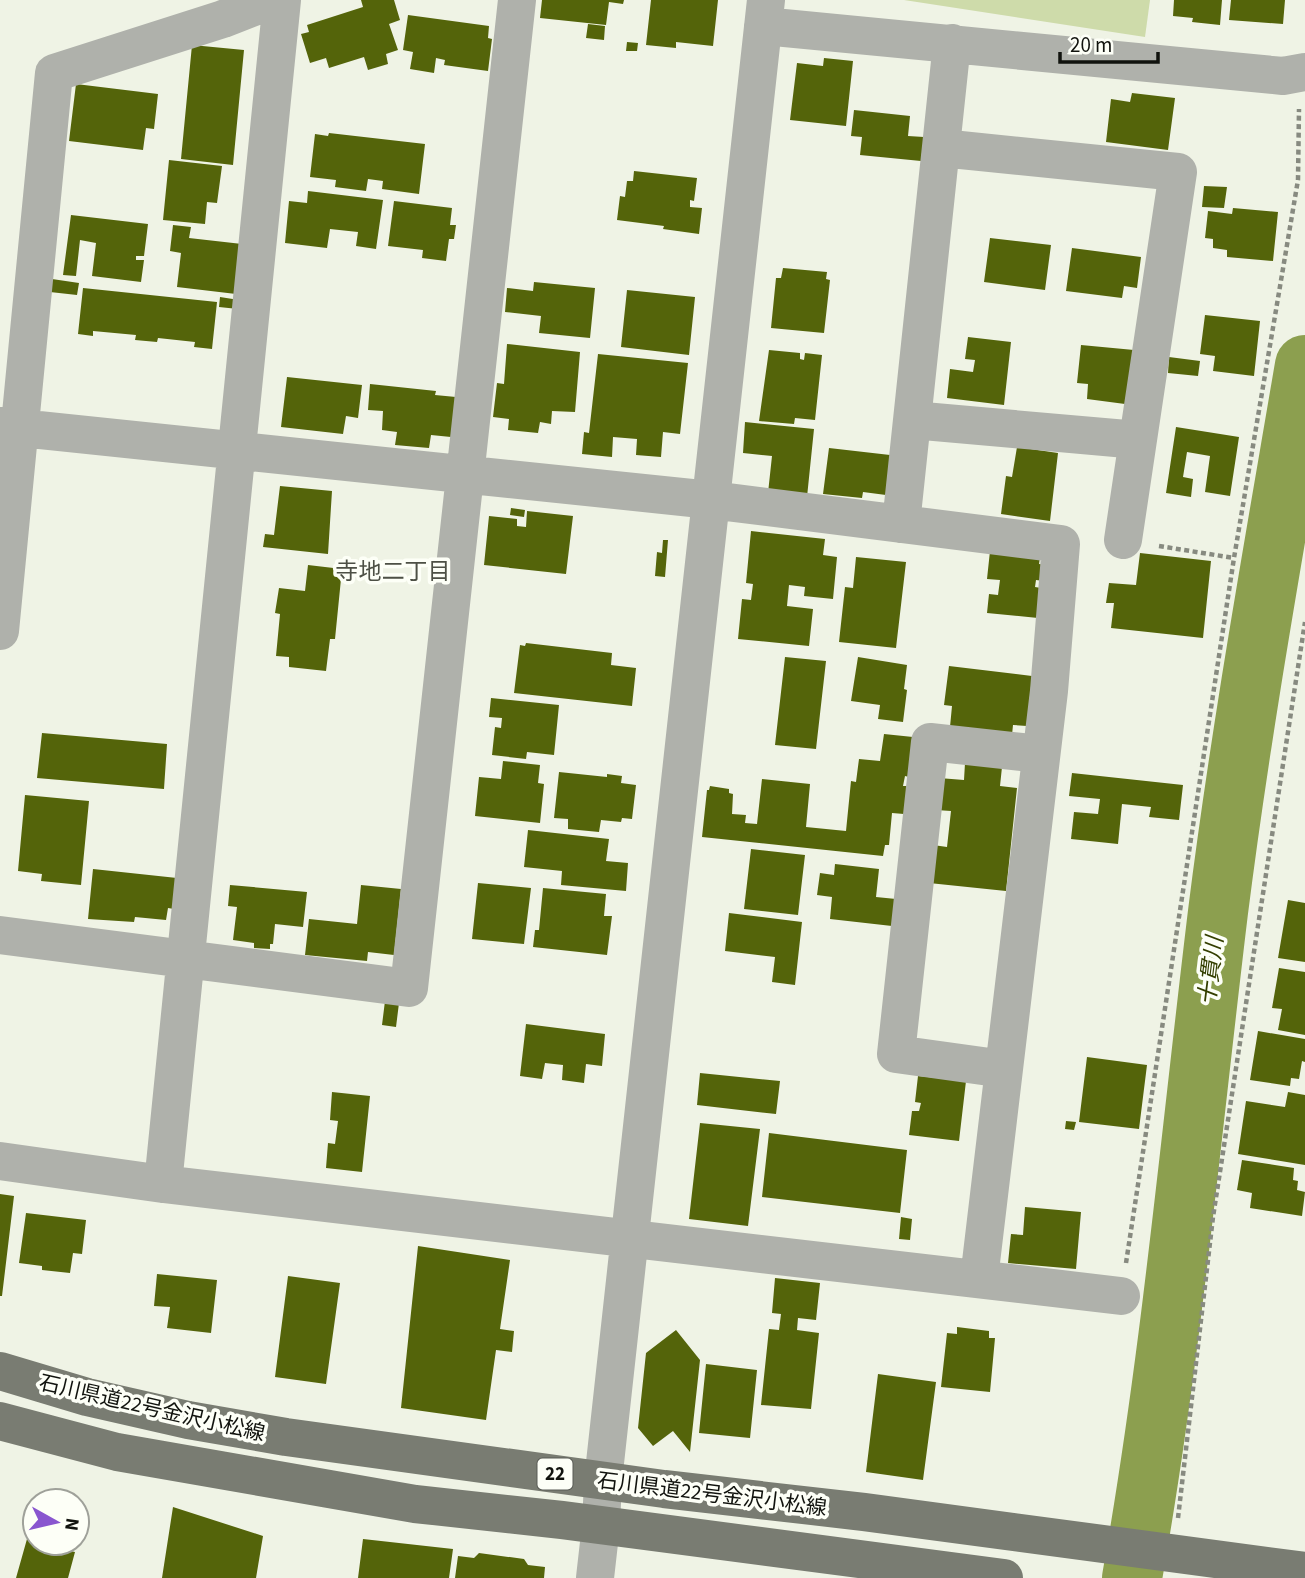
<svg xmlns="http://www.w3.org/2000/svg" width="1305" height="1578" font-family="'Source Sans 3','Noto Sans JP',sans-serif">
<style>
.green{fill:#cedbaa}
.lines{fill:none;stroke-linecap:round;stroke-linejoin:round}
.river{stroke:#8c9f4f;stroke-width:60}
.building{fill:#54640a}
.path{stroke:#878a80;stroke-width:4.5;stroke-dasharray:5 3.5;stroke-linecap:butt}
.minor{stroke:#afb1ab;stroke-width:38}
.major{stroke:#797c72;stroke-width:38}
.labels{text-anchor:middle;dominant-baseline:central;stroke-width:7;stroke-linejoin:round;paint-order:stroke}
.shield{fill:#fdfff7;stroke:#585a54;stroke-width:2}
.shield-label{font-size:19px;font-weight:bold;fill:#11130e}
.street-label{font-size:21px;fill:#11130e;stroke:#fdfff7}
.neighbourhood-label{font-size:23px;fill:#4d5045;stroke:#fdfff7}
.water-label{font-size:23px;font-style:italic;fill:#343f00;stroke:#fdfff7}
</style>
<rect width="100%" height="100%" fill="#eff3e5"/>
<path class="green" d="M904,0H1150L1145,37Z"/>
<g class="lines">
<path class="river" d="M1132,1578C1171,1358 1191,1134 1218,912C1241,729 1274,547 1305,365"/>
</g>
<path class="building" d="M361,0H394L400,20L389,24L398,50L386,54L388,64L368,70L364,57L329,68L326,58L310,63L301,34L309,32L307,25L363,7Z
M542,0H624L623,4L609,2L606,25L540,18Z
M651,0H718L713,46L676,42V48L646,45Z
M1174,0H1222L1220,25L1192,22L1193,18L1173,16Z
M1231,0H1285L1283,24L1229,20Z
M408,15L489,26L488,38L492,39L488,71L444,65L445,60L436,58L434,73L410,69L413,52L403,50Z
M588,24L605,26L604,40L586,38Z
M627,42L638,43L637,51H626Z
M192,45L244,50L233,165L181,159Z
M824,58L853,61L846,126L790,120L797,63L823,66Z
M76,84L158,94L154,129L146,128L143,150L69,141Z
M1132,93L1175,98L1168,150L1106,142L1111,99L1130,102Z
M854,110L910,116L908,136L924,137L921,161L860,155L862,137L851,136Z
M329,133L425,144L419,194L382,189L383,181L368,179L366,191L335,187L336,180L310,177L315,134L328,136Z
M169,160L222,166L217,203L207,202L205,224L163,220Z
M634,171L697,178L694,201L690,200V207L702,208L699,234L663,229L664,226L617,220L620,196L625,197L627,181H633Z
M1204,186L1227,187L1224,208L1202,207Z
M308,191L383,200L376,249L356,246L358,232L330,229L327,248L285,243L289,201L307,203Z
M394,201L452,208L450,225H456L454,239H449L446,261L422,258L423,250L388,246Z
M1233,208L1278,212L1273,261L1227,257V250L1213,248V239L1205,238L1208,211L1232,214Z
M71,215L148,224L144,256H136V260H144L141,282L92,276L96,243L80,240L76,276L63,275Z
M173,225L191,227L189,238L242,244L236,294L177,287L181,253L170,251Z
M990,238L1051,245L1045,290L984,282Z
M1072,248L1141,257L1137,288L1124,286L1122,298L1066,291Z
M783,268L827,272L826,279L830,280L824,333L771,328L776,278H781Z
M52,279L79,283L77,295L50,292Z
M534,282L595,288L590,338L539,333L541,316L505,312L507,288L533,291Z
M83,288L217,302L212,349L194,347L195,342L158,338L157,342L135,340L136,335L93,331V336L78,334Z
M627,290L695,297L689,355L621,347Z
M220,297L239,300L238,309L219,307Z
M1205,315L1260,321L1254,376L1213,371L1215,356L1200,354Z
M968,337L1011,342L1004,405L947,398L950,369L973,372L975,360L965,359Z
M507,344L580,352L575,412L552,411L551,424L540,422L538,433L508,430L509,419L493,417L497,383L504,384Z
M1081,345L1134,350L1125,404L1087,399L1088,384L1077,383Z
M769,350L800,353V359L804,360L805,353L822,355L815,420L795,418L794,424L759,421Z
M598,354L688,363L680,434L663,432L661,457L636,455L637,439L613,437L612,457L582,454L584,432L589,433Z
M1169,357L1200,361L1198,376L1168,373Z
M287,377L362,385L358,418L346,416L343,434L281,427Z
M370,384L436,391L435,395L456,397L451,437L431,435L429,448L395,445L397,432L382,430L383,411L368,410Z
M745,422L814,429L807,497L768,493L772,456L743,453Z
M1176,427L1239,437L1230,496L1205,492L1210,456L1187,452L1183,477L1193,479L1191,497L1166,493Z
M1017,447L1058,453L1050,521L1001,514L1006,476L1012,477Z
M829,448L890,455L886,495L863,492L862,498L823,494Z
M280,486L332,491L328,554L263,547L265,534L274,535Z
M511,508L525,510L524,517L510,515Z
M527,511L573,516L566,574L484,565L489,516L517,519V526L526,527Z
M751,531L825,539L823,555L837,557L833,599L804,596L805,587L789,585L787,606L813,609L809,646L738,639L742,599L751,600L753,584L746,583Z
M663,540H668L665,577L655,576L657,552L662,553Z
M990,551L1040,557L1039,564L1047,565L1044,581L1036,580L1035,587L1041,588L1038,618L987,613L989,594L998,595L1000,580L987,579Z
M1140,553L1211,561L1203,638L1111,628L1114,603H1106L1109,583L1136,585Z
M856,557L906,562L896,648L839,642L845,587L853,588Z
M308,565L342,569L335,639H330L326,671L289,667V657L276,656L280,614L275,613L279,588L305,591Z
M526,643L612,653L611,665L636,668L632,706L514,693L520,645L525,646Z
M785,657L826,661L816,749L775,745Z
M858,657L907,665L904,689L907,690L903,722L878,719L880,705L851,701Z
M949,666L1032,676L1027,726L1013,725L1012,735L950,727L952,706L944,705Z
M491,698L559,705L554,755L527,752L526,759L492,755L495,727L501,728L502,718L489,717Z
M42,733L167,744L164,789L37,778Z
M884,734L913,737L909,777L905,776L903,786H908L904,814L892,813L889,845H885L883,856L702,837L707,790H709L710,786L729,789V793L733,794L732,814L746,815L745,823L757,824L762,779L810,784L806,827L846,831L851,781L856,782L859,759L880,761Z
M503,761L540,765L538,783L544,784L540,823L475,816L479,777L501,779Z
M965,763L1002,767L1000,786L1017,788L1006,891L929,883L933,845L947,847L951,811L936,810L939,778L964,780Z
M559,772L607,777V774L622,776L621,783L636,785L632,819L622,818L621,822L601,820L599,832L568,829V819L554,818Z
M1072,773L1183,785L1179,820L1149,817L1151,807L1122,804L1118,844L1071,839L1074,812L1098,814L1100,799L1069,796Z
M25,795L89,801L81,885L41,881L42,874L18,871Z
M528,830L609,839L606,861L628,863L626,891L561,885L562,871L524,867Z
M751,849L805,855L798,915L744,909Z
M835,864L879,869L876,897L896,899L892,926L830,919L832,897L817,895L820,873L834,875Z
M93,869L177,878L174,909L168,908L166,920L135,917L134,922L88,919Z
M478,883L531,888L524,944L472,939Z
M230,885L307,892L303,927L275,924L273,944H270V949L254,948V943L233,940L237,907L228,906Z
M361,885L401,889L394,955L368,952L367,961L305,955L309,919L357,924Z
M543,888L606,894L604,916H612L607,955L533,947L535,930H539Z
M1288,900L1305,903V962L1278,958Z
M729,913L802,922L795,985L772,982L775,957L725,951Z
M1279,968L1305,972V1035L1278,1030L1282,1009L1272,1008Z
M385,1001L399,1003L396,1027L382,1025Z
M526,1024L605,1034L602,1066L586,1064L584,1083L562,1080L563,1065L545,1063L542,1079L520,1076Z
M1258,1031L1305,1039V1062L1302,1061L1299,1079L1291,1078L1290,1086L1250,1080Z
M1087,1057L1147,1065L1139,1129L1079,1122Z
M700,1073L780,1081L776,1114L697,1105Z
M918,1076L966,1081L959,1141L909,1135L912,1111H919L921,1103L915,1102Z
M332,1092L370,1096L362,1172L326,1168L328,1143L335,1144L338,1121L330,1120Z
M1288,1092L1305,1095V1165L1238,1154L1246,1101L1285,1107Z
M1066,1121L1076,1122L1074,1130L1065,1129Z
M700,1123L760,1129L748,1226L689,1219Z
M769,1133L907,1150L900,1213L762,1197Z
M1242,1160L1294,1168L1293,1180L1298,1181L1297,1190L1305,1192L1302,1216L1250,1208L1252,1193L1237,1190Z
M0,1194L14,1196L2,1296H0Z
M1025,1207L1081,1212L1076,1269L1008,1263L1011,1234L1023,1235Z
M26,1213L86,1220L82,1254L73,1253L70,1273L42,1270V1266L19,1263Z
M901,1217L912,1219L910,1240L899,1239Z
M418,1246L510,1260L500,1329L514,1331L512,1352L496,1350L486,1420L401,1408Z
M157,1274L217,1280L211,1333L167,1328L170,1307L154,1306Z
M288,1276L340,1283L326,1384L275,1377Z
M775,1278L820,1283L816,1320L798,1318L797,1330L819,1333L811,1409L761,1405L769,1329L779,1330L781,1314L772,1313Z
M957,1327L989,1331V1338H995L990,1392L941,1387L947,1333L957,1334Z
M676,1330L700,1360L690,1452L673,1431L653,1446L638,1428L646,1353Z
M706,1364L757,1370L750,1438L699,1433Z
M878,1374L936,1382L923,1480L866,1472Z
M173,1507L263,1536L256,1578H162Z
M27,1539L35,1541V1543L75,1552L68,1578H16Z
M363,1539L453,1549L449,1578H358Z
M479,1553L524,1559L528,1565L545,1567L544,1578H455L458,1556L474,1558Z"/>
<g class="lines">
<path class="path" d="M1159,546L1234,558
M1126,1263L1234,558L1298,180L1299,109
M1178,1518L1213,1217L1305,622"/>
<path class="minor" d="M763,26L1283,76L1305,72
M941,148L1178,172L1123,540
M912,420L1138,440
M0,426L711,500L1061,544L1049,691L979,1279
M901,524L952,43
M0,631L54,73L223,19L272,0
M0,935L409,988L517,0
M1004,1069L896,1054L930,742L1040,754
M0,1161L163,1184L1121,1296
M163,1184L282,0
M595,1578L601,1525L603,1481L766,0"/>
<path class="major" d="M0,1371L87,1397L188,1420L286,1437L664,1489L864,1512L1305,1571
M0,1421L117,1452L415,1504L562,1520L1004,1578"/>
</g>
<g class="labels">
<rect class="shield" x="537.5" y="1458.5" width="35" height="31" rx="5"/>
<g class="shield-label">
<text x="555" y="1474">22</text>
</g>
<g class="street-label">
<text transform="translate(152 1408) rotate(13)">石川県道22号金沢小松線</text>
<text transform="translate(712 1494) rotate(7)">石川県道22号金沢小松線</text>
</g>
<g class="neighbourhood-label">
<text x="393" y="571">寺地二丁目</text>
</g>
<g class="water-label">
<text transform="translate(1211 971) rotate(-83)">十貫川</text>
</g>
</g>
<g transform="translate(56 1522) rotate(98)"><circle r="33" fill="#fdfff7" stroke="#9fa19a" stroke-width="2"/>
<path d="M0-5L12 26L0 18L-12 26Z" fill="#8956cf"/>
<text y="-10" font-size="19" font-weight="bold" text-anchor="middle" fill="#11130e">N</text>
</g>
<path d="M1060 52v10h98v-10" fill="none" stroke="#11130e" stroke-width="3.5"/>
<text x="1070" y="52" font-size="21" fill="#11130e" stroke="#fdfff7" stroke-width="5" paint-order="stroke">20 m</text>
</svg>
